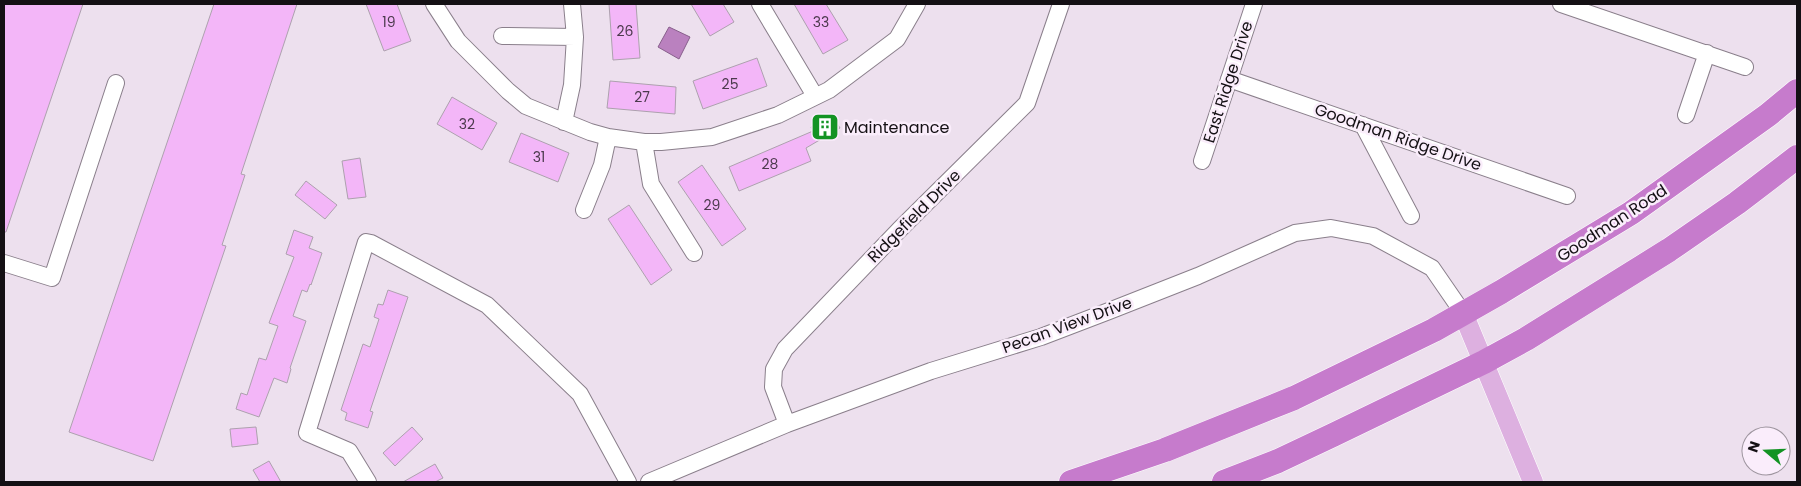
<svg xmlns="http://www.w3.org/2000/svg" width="1801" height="486" font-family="Poppins,sans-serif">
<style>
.water{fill:#ba81bf;stroke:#885f8c}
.building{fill:#f3b6f8;stroke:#ada1ae}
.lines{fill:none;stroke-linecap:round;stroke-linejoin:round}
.minor-casing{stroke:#8a7f8b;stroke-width:18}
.major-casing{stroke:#fff;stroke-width:21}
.highway-casing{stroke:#fff;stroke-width:25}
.minor{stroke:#fff;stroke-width:16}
.major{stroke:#ddb0e0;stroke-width:20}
.highway{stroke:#c67bcc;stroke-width:24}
.labels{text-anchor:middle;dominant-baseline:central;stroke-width:5;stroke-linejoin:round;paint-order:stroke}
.number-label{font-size:14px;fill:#4c3a4d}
.street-label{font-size:16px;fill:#141014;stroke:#faedfb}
.poi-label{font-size:16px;fill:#141014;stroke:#faedfb;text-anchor:start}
</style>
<rect width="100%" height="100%" fill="#ede0ee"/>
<path class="water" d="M669,27L690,37L679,59L658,47Z"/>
<path class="building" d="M4,4H83L6,232H4Z
M214,4H297L241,174L245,175L222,245L226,246L153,461L69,432Z
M366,4H397L411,41L384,51Z
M609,4H636L640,58L613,60Z
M691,4H723L734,22L710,36Z
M794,4H826L848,40L823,54Z
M757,58L767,86L703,109L693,81Z
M610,81L676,87L675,114L607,108Z
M452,97L497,123L482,150L437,124Z
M831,114L840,128L806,148L811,161L739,191L729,167L813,131L811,127Z
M521,133L569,153L558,182L509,162Z
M360,158L366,197L348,199L342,161Z
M702,165L746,229L722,246L678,182Z
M306,181L337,205L325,219L295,195Z
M629,205L672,270L651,285L608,219Z
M294,230L313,237L309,248L322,253L311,285L310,284L307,292L302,290L293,316L306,321L290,368L291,369L287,383L274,378L259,417L236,409L241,393L247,395L259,358L266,360L278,326L269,323L294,257L286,254Z
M388,290L408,297L370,411L373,412L368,428L345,420L347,413L341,410L363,344L370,347L379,319L374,317L378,304L383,305Z
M256,427L258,444L232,447L230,429Z
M412,427L423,439L395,466L383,453Z
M269,461L281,482H260L253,470Z
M435,464L443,478L435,482H403Z"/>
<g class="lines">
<defs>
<path id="minor" d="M434,4L458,41L508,91L526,106L590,132L608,137L644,142H661L712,137L778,115L829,90L897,39L917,4
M760,4L815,96
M1561,4L1745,67
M502,36L575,37
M1229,79L1567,196
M1686,115L1707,53
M564,122L572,85L575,37L572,4
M1363,125L1411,216
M644,142L651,184L694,253
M1202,161L1254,4
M584,210L602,165L608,137
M4,263L52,278L116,83
M787,424L773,387L774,369L785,349L899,230L1027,103L1061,4
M368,482L349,451L307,433L366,242L371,243L487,305L580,394L628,482
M649,482L787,424L931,371L1041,337L1109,311L1198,276L1295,233L1331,228L1373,236L1432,268L1463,313"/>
<path id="major" d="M1463,313L1533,482"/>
<path id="highway" d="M1071,482L1165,450L1294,398L1434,330L1501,292L1631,213L1768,115L1797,91
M1224,482L1278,461L1333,435L1484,362L1526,339L1669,250L1737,203L1797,157"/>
</defs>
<use href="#minor" class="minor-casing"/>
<use href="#major" class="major-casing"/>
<use href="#highway" class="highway-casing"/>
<use href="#minor" class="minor"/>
<use href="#major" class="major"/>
<use href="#highway" class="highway"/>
</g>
<defs>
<symbol id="building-square" viewBox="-11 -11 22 22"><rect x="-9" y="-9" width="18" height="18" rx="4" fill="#139323" stroke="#faedfb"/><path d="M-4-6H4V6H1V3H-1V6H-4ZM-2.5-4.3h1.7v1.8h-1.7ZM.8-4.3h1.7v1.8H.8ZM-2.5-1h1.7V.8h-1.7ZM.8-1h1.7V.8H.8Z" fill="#fff"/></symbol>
</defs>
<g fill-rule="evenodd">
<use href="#building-square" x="809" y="111" width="32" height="32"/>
</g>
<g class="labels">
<g class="number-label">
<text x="389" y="22">19</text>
<text x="821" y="22">33</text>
<text x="625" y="31">26</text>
<text x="730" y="84">25</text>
<text x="642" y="97">27</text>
<text x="467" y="124">32</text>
<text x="539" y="157">31</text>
<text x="770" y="164">28</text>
<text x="712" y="205">29</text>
</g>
<g class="street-label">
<text transform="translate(1228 82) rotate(-72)">East Ridge Drive</text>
<text transform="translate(1398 137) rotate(19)">Goodman Ridge Drive</text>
<text transform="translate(914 216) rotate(-45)">Ridgefield Drive</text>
<text transform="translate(1612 223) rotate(-33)">Goodman Road</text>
<text transform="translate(1067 325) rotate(-20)">Pecan View Drive</text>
</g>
<g class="poi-label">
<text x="844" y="127">Maintenance</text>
</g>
</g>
<rect width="1801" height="486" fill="none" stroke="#141014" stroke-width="10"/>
<g transform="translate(1766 451) rotate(289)"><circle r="24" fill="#faedfb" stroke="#9e959f"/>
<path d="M0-4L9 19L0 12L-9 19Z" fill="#139323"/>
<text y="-8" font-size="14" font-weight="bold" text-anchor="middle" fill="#141014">N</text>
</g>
</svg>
